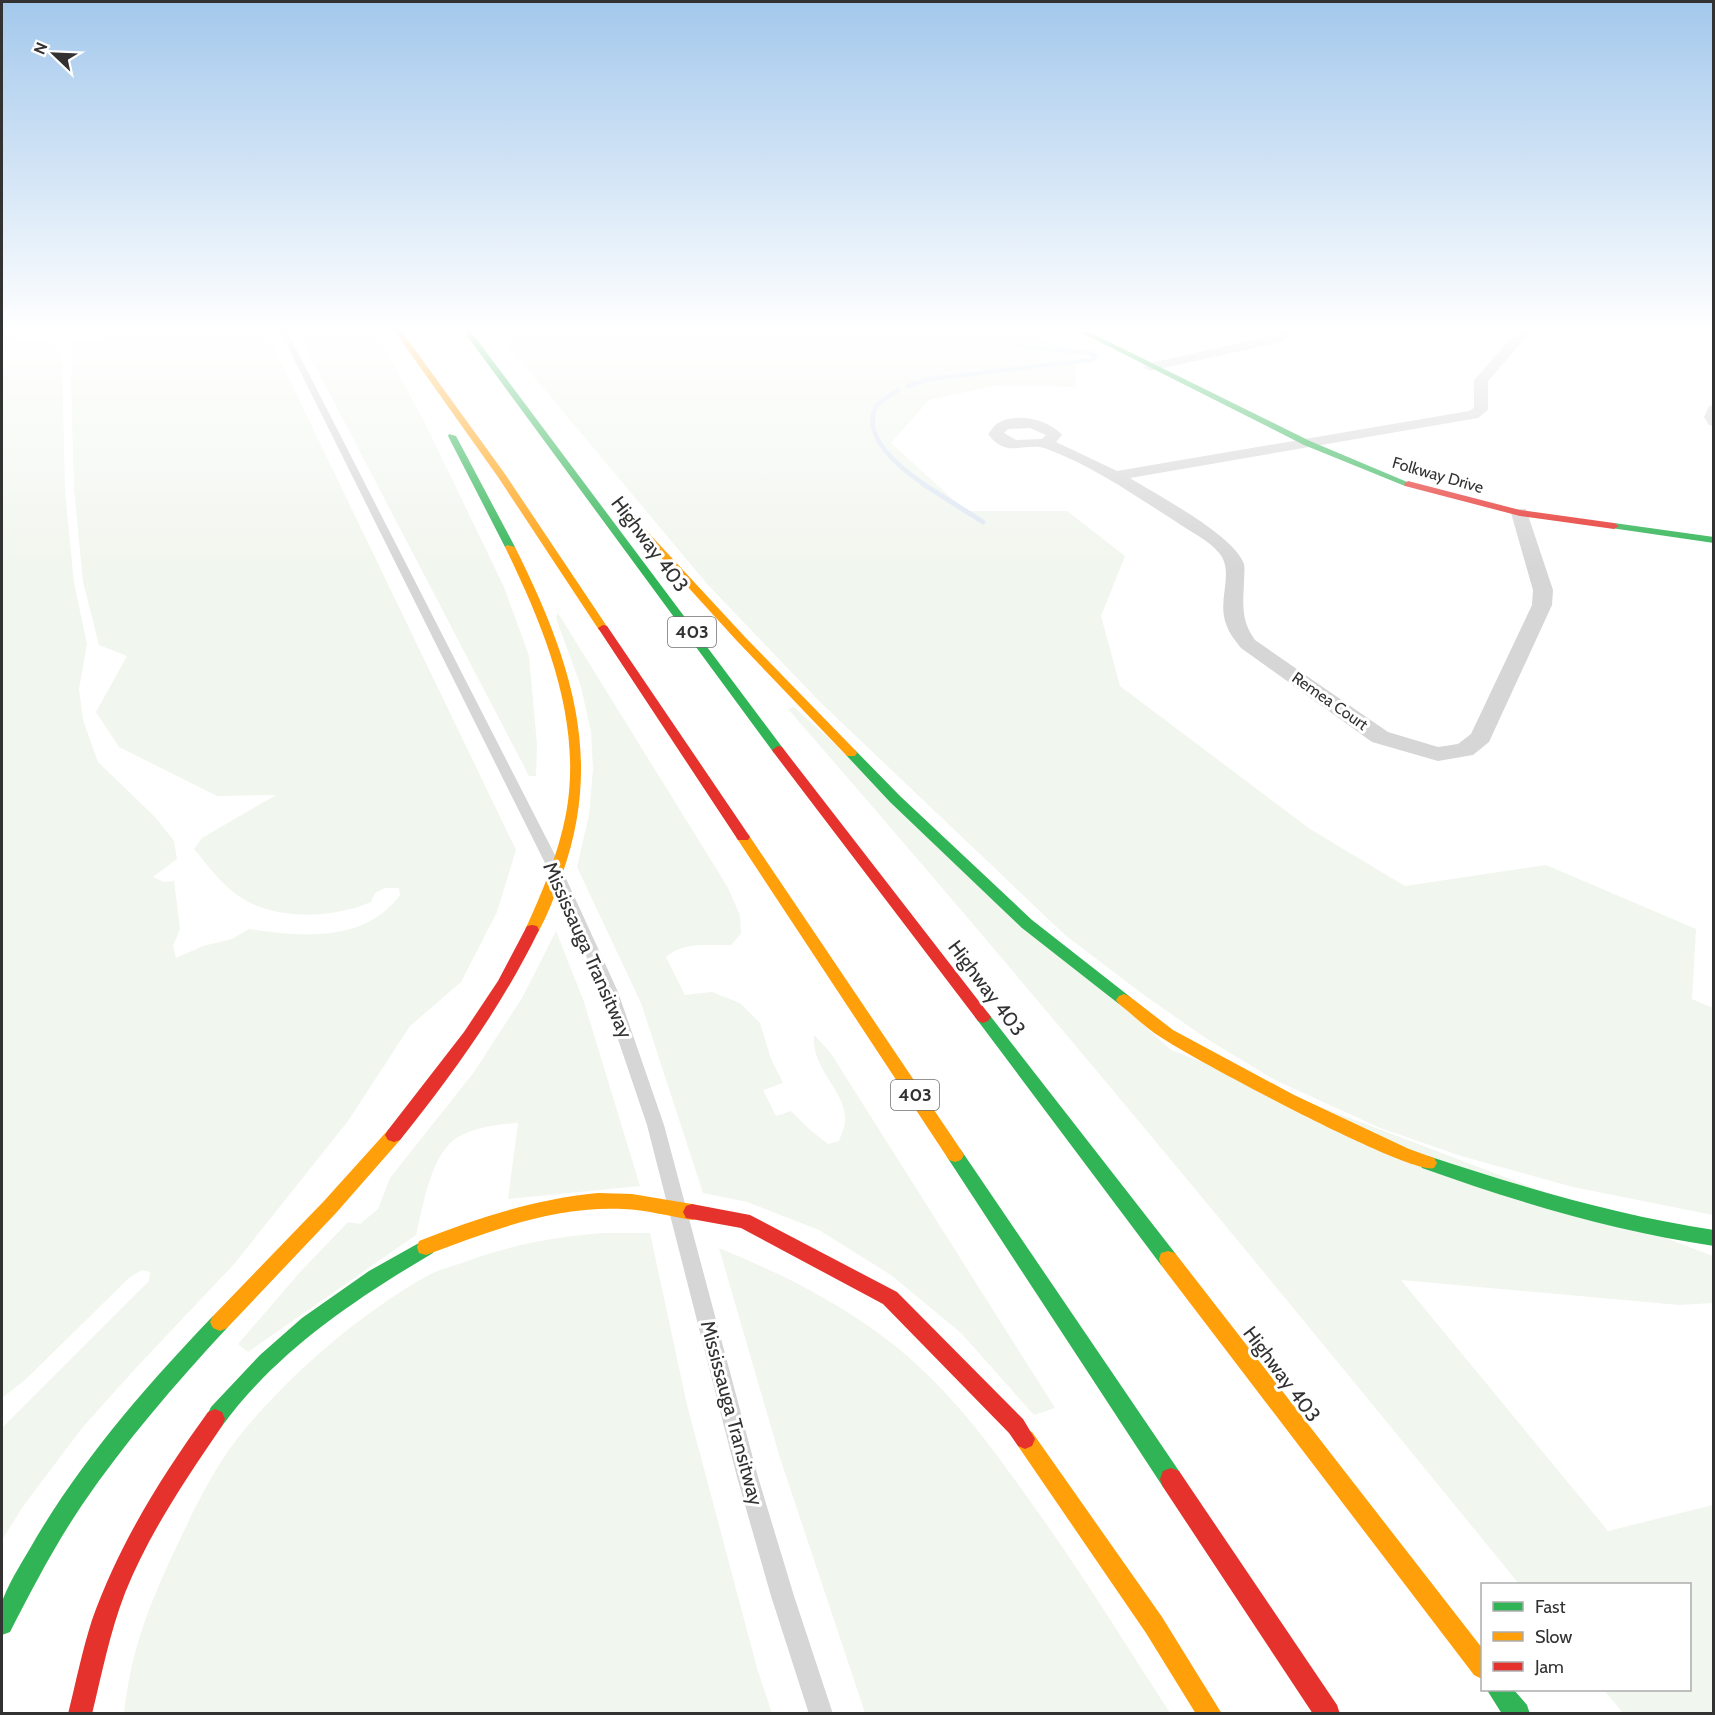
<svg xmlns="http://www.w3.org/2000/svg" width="1715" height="1715" font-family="Cabin,sans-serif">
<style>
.green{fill:#f1f6ee}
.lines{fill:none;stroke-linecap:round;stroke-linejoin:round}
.stream-far1{stroke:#dde6f3;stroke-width:4.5}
.stream{stroke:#dde6f3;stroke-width:5}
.lane{fill:#d6d6d6;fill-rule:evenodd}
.street{fill:#d6d6d6;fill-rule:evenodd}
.fast{fill:#30b455;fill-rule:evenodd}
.slow{fill:#ff9f0a;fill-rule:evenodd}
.jam{fill:#e5322d;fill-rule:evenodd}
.labels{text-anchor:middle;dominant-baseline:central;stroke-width:6;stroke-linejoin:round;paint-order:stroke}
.far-street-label{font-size:16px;fill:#323232;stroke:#fff}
.shield{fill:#fff;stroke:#707070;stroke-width:1.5}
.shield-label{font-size:18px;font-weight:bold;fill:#323232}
.street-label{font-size:20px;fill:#323232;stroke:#fff}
</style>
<rect width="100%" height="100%" fill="#fff"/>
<path class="green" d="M2,329H5L14,337C40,337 52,332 62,360L65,491L74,583L87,644L79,689L83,720L98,762L155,817L174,841L177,859L153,877L164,882L174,881L180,929L173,946L176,958L203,946L232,939L249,929C301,937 365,943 400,895L399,888H385L375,893L371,902C330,920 267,921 232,891C218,880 206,863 194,849L202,838L276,795L217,796L119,747L96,712L127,656L99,645L83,582L74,489L71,381L73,340L178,329H265L516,850L497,912L461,982L410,1026L348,1121L235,1263L134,1370L82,1428L24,1505L2,1540V1428L149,1281L150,1272L142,1270L129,1278L25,1380L2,1398Z
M43,329H140L71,337Z
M296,329H374L424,421L504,587L529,656L537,745L536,776H529Z
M494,329H1028L1076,356V387L993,386L929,400L891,443L966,511H1067L1125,556L1101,616L1120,686L1310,829L1405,886L1546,865L1696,929L1692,999L1713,1008V1215L1573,1187L1461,1156L1380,1128L1275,1080L1207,1039L1144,995L1065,935L820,702L708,585Z
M558,613L727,886L740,915L741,934L731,945C708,946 684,941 666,957L685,995L712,992L740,1003L760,1023L771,1059L783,1083L763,1090L776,1116L791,1111L809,1129L828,1144L839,1141C841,1135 846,1125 845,1118C845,1090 811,1069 814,1035L830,1052L1055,1408L1034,1415L961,1333L891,1275L819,1230L747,1202L703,1193L641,1003L577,867L589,815L593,769L591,732L581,687L556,618Z
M794,707L1171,1050L1713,1256V1303L1679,1305L1401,1280L1608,1531L1713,1505V1713H1623L1604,1690H1690V1584H1519C1279,1289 1038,996 788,709Z
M556,931L584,1002L640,1186L508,1199L518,1123C499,1124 477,1127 460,1136C431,1150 423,1207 416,1235L248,1352L238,1344L301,1271L348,1222L360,1224L378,1209L390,1178L474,1072L522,998Z
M605,1233H650L687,1405L757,1668L772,1713H124C131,1652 147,1610 173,1554C192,1514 210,1474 237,1439C286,1377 360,1313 429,1275C438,1270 449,1267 459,1264C509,1245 552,1237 605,1233Z
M719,1248C778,1272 839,1302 890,1342C947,1386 989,1443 1030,1501C1080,1570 1124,1642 1170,1713H865L780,1458Z"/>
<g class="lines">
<path class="stream-far1" d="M908,386L929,379L1091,360L1096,357L1091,353L1022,347L1011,343V339L1040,332L1037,329
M898,390C892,395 879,401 876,407C860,438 903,470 925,485"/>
<path class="stream" d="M923,484L983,522"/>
<path class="lane" d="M279,329H286L558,861L618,992L664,1125L758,1477L794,1596L833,1714H809L771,1596L737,1477L647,1125L602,992L544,861Z"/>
<path class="street" d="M1284,329H1300L1281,342L1150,371L1143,367L1150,363L1272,336Z
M1514,329H1526L1528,335L1488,381V410L1478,418L1130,478C1157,495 1234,535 1244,564C1245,569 1244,577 1244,582C1243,605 1241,621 1255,640L1388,732L1438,747L1458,744L1471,734L1532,605L1533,590L1511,513L1514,509H1526L1553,590L1552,605L1489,742L1473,755L1438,761L1372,742L1241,648C1233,638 1226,629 1224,616C1220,596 1233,571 1220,554C1209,540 1189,531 1175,521C1134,495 1093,466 1047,449C1025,441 1007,460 988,434C991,431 994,425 998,423C1016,412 1049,419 1062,435L1056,442L1117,471L1469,411L1474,408V380L1515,334ZM1030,428L1046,435L1042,439L1016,440L1004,433L1008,429Z
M1714,405V426L1709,425L1704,417L1709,406Z"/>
<path class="fast" d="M462,329H469L782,747L784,750L782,753H774Z
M1074,329H1083L1310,441L1412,484L1405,486L1304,445Z
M449,434L456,436L515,547L513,549L505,547L448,436Z
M1614,523L1714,537V543L1611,528V524Z
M851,749L855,750L900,796L1032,920L1129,996L1132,1000L1129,1004H1119L1022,928L890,802L847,756L845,753L847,750Z
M983,1011L988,1013L1175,1253L1177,1259L1175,1265L1168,1267L1161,1265L975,1017L978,1013Z
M955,1148L961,1150L1179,1471L1182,1479L1179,1487L1171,1490L1163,1487L949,1160L946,1155L949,1150Z
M1428,1156C1522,1187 1615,1215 1714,1230V1246C1613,1231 1517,1202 1422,1168L1419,1163L1422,1158Z
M426,1239L433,1241L435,1247L433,1253C355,1299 276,1352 222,1426L215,1429L208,1426L205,1419L211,1407L260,1355L302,1318L369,1271Z
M220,1313L227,1316L230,1322L227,1328C175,1384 125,1442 82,1505C55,1545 32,1589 10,1632L2,1635C2,1625 0,1609 3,1599C11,1578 25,1558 36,1538C85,1456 147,1385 213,1316Z
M1487,1690H1514L1527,1705L1530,1714H1502Z"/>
<path class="slow" d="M393,329H400L505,474L608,628L607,630H599L498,477Z
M627,516H633L745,637L855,750L857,753L855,756H847L737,641L627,520Z
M507,545L515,547C569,656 605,755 562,875C555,895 548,915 537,934H527L525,930C542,893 558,855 566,814C583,721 545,629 505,547Z
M743,833L748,834L961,1150L964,1155L961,1160L955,1162L949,1160L736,837Z
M1124,994L1129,996L1173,1030L1294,1095L1409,1149L1434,1158L1437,1163L1434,1168C1411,1176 1193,1059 1162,1038C1147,1029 1133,1015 1119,1004L1116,1000L1119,996Z
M394,1128L400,1130L403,1135L400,1140L336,1213L227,1328L220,1331L213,1328L210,1322L213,1316L324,1201L388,1130Z
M598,1193L632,1194L692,1204L698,1206L701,1212L698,1218L692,1220C669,1216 646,1210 623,1209C553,1206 490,1231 426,1255L419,1253L417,1247L419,1241C478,1218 535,1199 598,1193Z
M1168,1251L1175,1253L1482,1648V1679L1474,1675L1161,1265L1159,1259L1161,1253Z
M1025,1429L1032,1432L1162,1617L1222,1714H1196L1146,1633L1018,1446L1015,1439L1018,1432Z"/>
<path class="jam" d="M1408,481L1520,510L1614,523L1619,526L1614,529L1520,516L1405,486L1404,484Z
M603,625L607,626L748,834L750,837L748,840H738L598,628Z
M778,746L782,747L988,1013L991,1017L988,1021L983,1023L978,1021L774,753L772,750Z
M532,925L537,926L539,930C502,1006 453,1074 400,1140L394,1142L388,1140L385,1135L388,1130L464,1032L498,981L527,926Z
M692,1204L750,1215L897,1292L1023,1419L1035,1439L1032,1446L1025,1449L1018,1446L1009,1433L883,1304L741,1228L686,1218L683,1212L686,1206Z
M215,1409L222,1412L225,1419L222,1426C186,1479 149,1533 125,1593C110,1632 102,1673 92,1714H68C76,1682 82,1651 92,1620C119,1544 161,1477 208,1412Z
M1171,1468L1179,1471L1337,1705L1340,1714H1313L1163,1487L1160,1479L1163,1471Z"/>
</g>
<linearGradient id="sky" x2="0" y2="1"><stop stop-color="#a3c8ec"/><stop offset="0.58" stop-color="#fff"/><stop offset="1" stop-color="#fff" stop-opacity="0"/></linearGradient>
<rect width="1715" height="569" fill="url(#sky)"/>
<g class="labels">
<g class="far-street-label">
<text transform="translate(1438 475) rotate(16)">Folkway Drive</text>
<text transform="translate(1330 701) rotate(35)">Remea Court</text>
</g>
<g class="shield">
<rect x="668" y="617" width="48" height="30" rx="4.5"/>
<rect x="891" y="1080" width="48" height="30" rx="4.5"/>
</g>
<g class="shield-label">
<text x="692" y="632">403</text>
<text x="915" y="1095">403</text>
</g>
<g class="street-label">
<text transform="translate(650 544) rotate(53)">Highway 403</text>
<text transform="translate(588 950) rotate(66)">Mississauga Transitway</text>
<text transform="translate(987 988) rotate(53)">Highway 403</text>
<text transform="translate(1282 1374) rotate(53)">Highway 403</text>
<text transform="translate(732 1413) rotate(75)">Mississauga Transitway</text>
</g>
</g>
<rect width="1715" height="1715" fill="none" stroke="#323232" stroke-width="6"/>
<rect x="1481" y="1583" width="210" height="108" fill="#ffffff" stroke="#adadad" stroke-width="1.5"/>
<rect x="1493" y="1602" width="30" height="9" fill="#30b455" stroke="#adadad" stroke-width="1.5"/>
<text x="1535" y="1613" font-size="18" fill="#323232">Fast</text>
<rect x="1493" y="1632" width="30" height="9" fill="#ff9f0a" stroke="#adadad" stroke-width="1.5"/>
<text x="1535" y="1643" font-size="18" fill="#323232">Slow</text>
<rect x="1493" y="1662" width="30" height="9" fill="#e5322d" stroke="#adadad" stroke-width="1.5"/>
<text x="1535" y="1673" font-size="18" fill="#323232">Jam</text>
<g transform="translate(54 54) rotate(293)" stroke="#ffffff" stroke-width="4.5" paint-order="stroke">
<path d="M0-4.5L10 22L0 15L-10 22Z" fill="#323232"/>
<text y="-9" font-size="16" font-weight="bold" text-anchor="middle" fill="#323232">N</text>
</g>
</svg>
